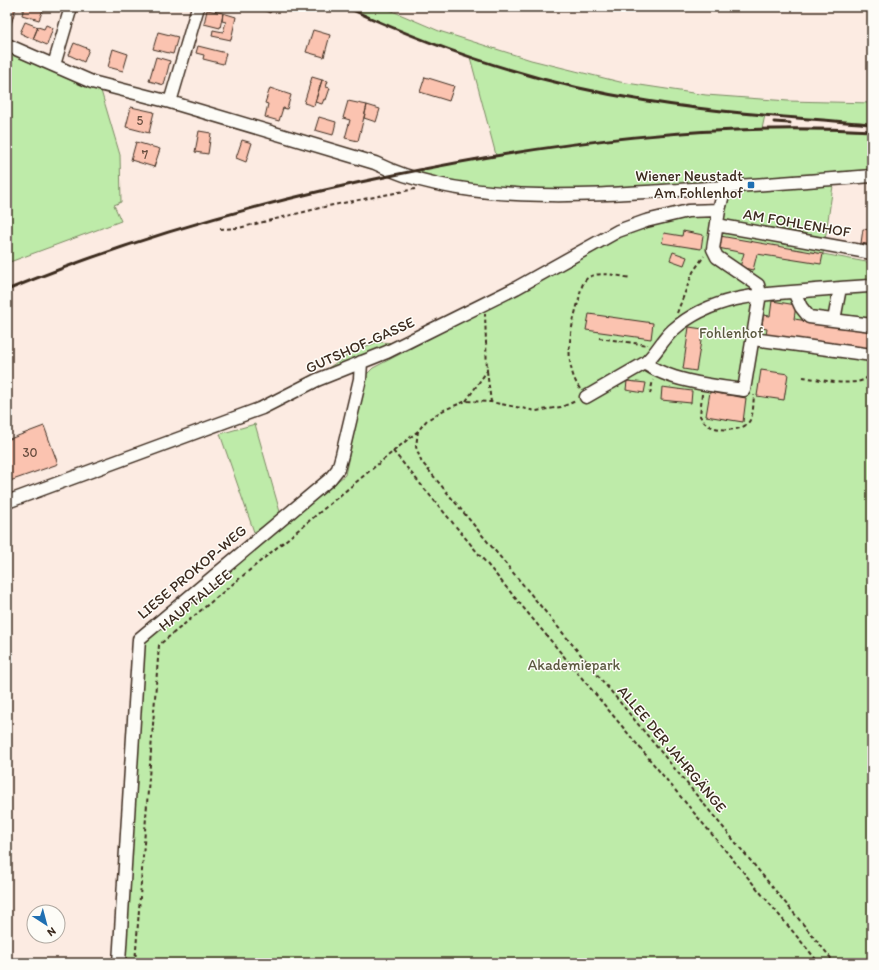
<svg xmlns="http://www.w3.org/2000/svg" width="879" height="970" font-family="Itim,sans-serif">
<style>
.green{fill:#beeba9;stroke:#7c8a64}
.building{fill:#fbc3b0;stroke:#3b2a1e}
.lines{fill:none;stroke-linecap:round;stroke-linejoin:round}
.minor-casing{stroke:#3b2a1e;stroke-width:15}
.path{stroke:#3b2a1e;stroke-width:2;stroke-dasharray:4 3;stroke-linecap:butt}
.minor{stroke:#fdfcf7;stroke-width:12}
.rail{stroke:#3b2a1e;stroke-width:3}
.poi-dot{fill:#1f6fb2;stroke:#fdfcf7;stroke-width:1.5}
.labels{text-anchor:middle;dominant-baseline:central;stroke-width:3;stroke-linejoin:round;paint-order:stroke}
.number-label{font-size:13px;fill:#6b5042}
.poi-label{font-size:15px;fill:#3b2a1e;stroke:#fdfcf7;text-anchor:end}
.street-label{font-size:15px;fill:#3b2a1e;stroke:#fdfcf7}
.park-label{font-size:15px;fill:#5c5a41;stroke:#fdfcf7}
</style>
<rect width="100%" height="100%" fill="#fcebe2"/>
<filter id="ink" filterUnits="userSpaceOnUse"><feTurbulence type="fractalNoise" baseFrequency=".025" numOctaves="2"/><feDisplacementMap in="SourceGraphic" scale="8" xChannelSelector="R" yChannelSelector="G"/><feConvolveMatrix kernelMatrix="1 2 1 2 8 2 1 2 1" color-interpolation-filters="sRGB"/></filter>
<g filter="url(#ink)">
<path class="green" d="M346,7H383L439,31L531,60L620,82L706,95L788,101L872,103V124L765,115L762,129L872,131V176L834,179L823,254L872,263V963H124L145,639L345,475L366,375L373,368L539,282L626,234L646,227L719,210L725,188L552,195L397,174L496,155L470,57L403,32Z
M7,45L99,84L120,155L121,202L114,205L121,221L7,263Z
M377,342L397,343L326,372L325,370L356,350Z
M255,424L280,512L274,520L254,532L220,434Z"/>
<path class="building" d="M7,7H16L10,28L7,27Z
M24,7H44L39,20L22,15Z
M256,7H272L270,13Z
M207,10L223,13L220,28L204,24Z
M223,13L236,17L231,40L212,36L213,30L223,32L226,22L222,21Z
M25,22L38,27L33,39L20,33Z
M46,25L53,28L47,45L33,39L38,27L44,29Z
M313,30L330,35L324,57L306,52Z
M158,32L178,37L173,54L153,49Z
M74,43L89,49L84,62L69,55Z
M198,46L226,53L223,64L203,59L204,55L196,53Z
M113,49L128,54L123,71L108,67Z
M156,57L170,61L164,85L149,81Z
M312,77L322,80L314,106L304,103Z
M425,77L454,86L449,101L420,92Z
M322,80L328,81L326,87L330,88L326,100L324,99L322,104L315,102Z
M270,88L291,95L287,109L283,108L279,121L265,117L268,104L265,103Z
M348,101L367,105L358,141L345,138L350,120L343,118Z
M367,105L380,109L376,122L364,118Z
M131,107L154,112L149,133L126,127Z
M319,117L336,122L333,135L315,130Z
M199,131L211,133L208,154L195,152Z
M242,140L252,143L246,162L236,158Z
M136,142L160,149L154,167L131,160Z
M863,229L872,230V245L861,243Z
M683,231L703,235L701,249L662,243L664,233L682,236Z
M720,236L823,254L821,264L757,254L753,270L740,267L744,253L718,248Z
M673,252L687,257L684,265L670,260Z
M772,301L796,305L794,319L871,330L868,349L766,335L767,329L762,328L763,315L770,316Z
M589,314L653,323L651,339L586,330Z
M689,327L703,329L696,371L683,369Z
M761,370L788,374L784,400L757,396Z
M627,381L646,383L644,393L626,390Z
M662,387L692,391L691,403L661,400Z
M710,392L746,398L743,422L706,416Z
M44,426L58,464L7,482V440Z"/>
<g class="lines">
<defs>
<path id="minor" d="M7,45L92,82L170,102L375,163C460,205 586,196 679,190C743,186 808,181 872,176
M54,65L71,7
M170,102L198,7
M717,225L872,253
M794,292L801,307L809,317L872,325
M834,320L840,288
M753,339L872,355
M645,363C668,381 715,386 744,390L760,294L758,285L717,257L713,249L719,210L725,187
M586,397L645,363C656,354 662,340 673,330C710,297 758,294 805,291C827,289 850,287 872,286
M7,502L262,408L317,380L387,352L516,288L618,231L646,221L688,211L719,210
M119,963L139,639L330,479L338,469L342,455L360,379L361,362"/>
</defs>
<use href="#minor" class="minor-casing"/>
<path class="path" d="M220,229L239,228L328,206L415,189
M677,313L693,272L704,256
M599,338L648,345
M487,371L491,402
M803,377C817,379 862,390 870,374C871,371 871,367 871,364
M580,389C562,363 571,327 579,299C580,292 582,281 589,277C601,271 618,276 631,278
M650,394L653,380
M702,394L700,416C702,419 705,424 708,425C718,431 740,432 748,423C754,416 753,404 754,395
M466,401L487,371L485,314
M418,431L416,447L421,461L835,963
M393,451L819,963
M135,963L159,645L418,431L427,420L444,410L466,401L491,402L536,411L561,407L576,401"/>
<use href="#minor" class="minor"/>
<path class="rail" d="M346,7C441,51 543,85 647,101C721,113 797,118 872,124
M774,122L790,123
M7,290C133,238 265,201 399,174C554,142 713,122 872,131"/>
</g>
</g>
<rect class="poi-dot" x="747" y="181" width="8" height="8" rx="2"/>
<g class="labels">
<g class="number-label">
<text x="140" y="120">5</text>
<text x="145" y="154">7</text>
<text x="30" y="452">30</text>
</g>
<g class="poi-label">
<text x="743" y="176">Wiener Neustadt<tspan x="743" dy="17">Am Fohlenhof</tspan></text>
</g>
<g class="street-label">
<text transform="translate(797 223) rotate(10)">AM FOHLENHOF</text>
<text transform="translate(360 345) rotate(-24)">GUTSHOF-GASSE</text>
<text transform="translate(192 572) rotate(-40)">LIESE PROKOP-WEG</text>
<text transform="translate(195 600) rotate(-39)">HAUPTALLEE</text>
<text transform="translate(672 749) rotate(50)">ALLEE DER JAHRGÄNGE</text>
</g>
<g class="park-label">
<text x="731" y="333">Fohlenhof</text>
<text x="574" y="665">Akademiepark</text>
</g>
</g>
<rect width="879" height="970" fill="none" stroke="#fdfcf7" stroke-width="24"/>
<rect x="12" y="12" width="855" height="946" fill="none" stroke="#3b2a1e" stroke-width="1.5" filter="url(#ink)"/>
<g transform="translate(46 924) rotate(144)"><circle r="19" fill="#fdfcf7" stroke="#afa8a0"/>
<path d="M0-3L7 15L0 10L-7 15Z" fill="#1f6fb2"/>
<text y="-6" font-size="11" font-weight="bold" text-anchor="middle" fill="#3b2a1e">N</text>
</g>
</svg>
